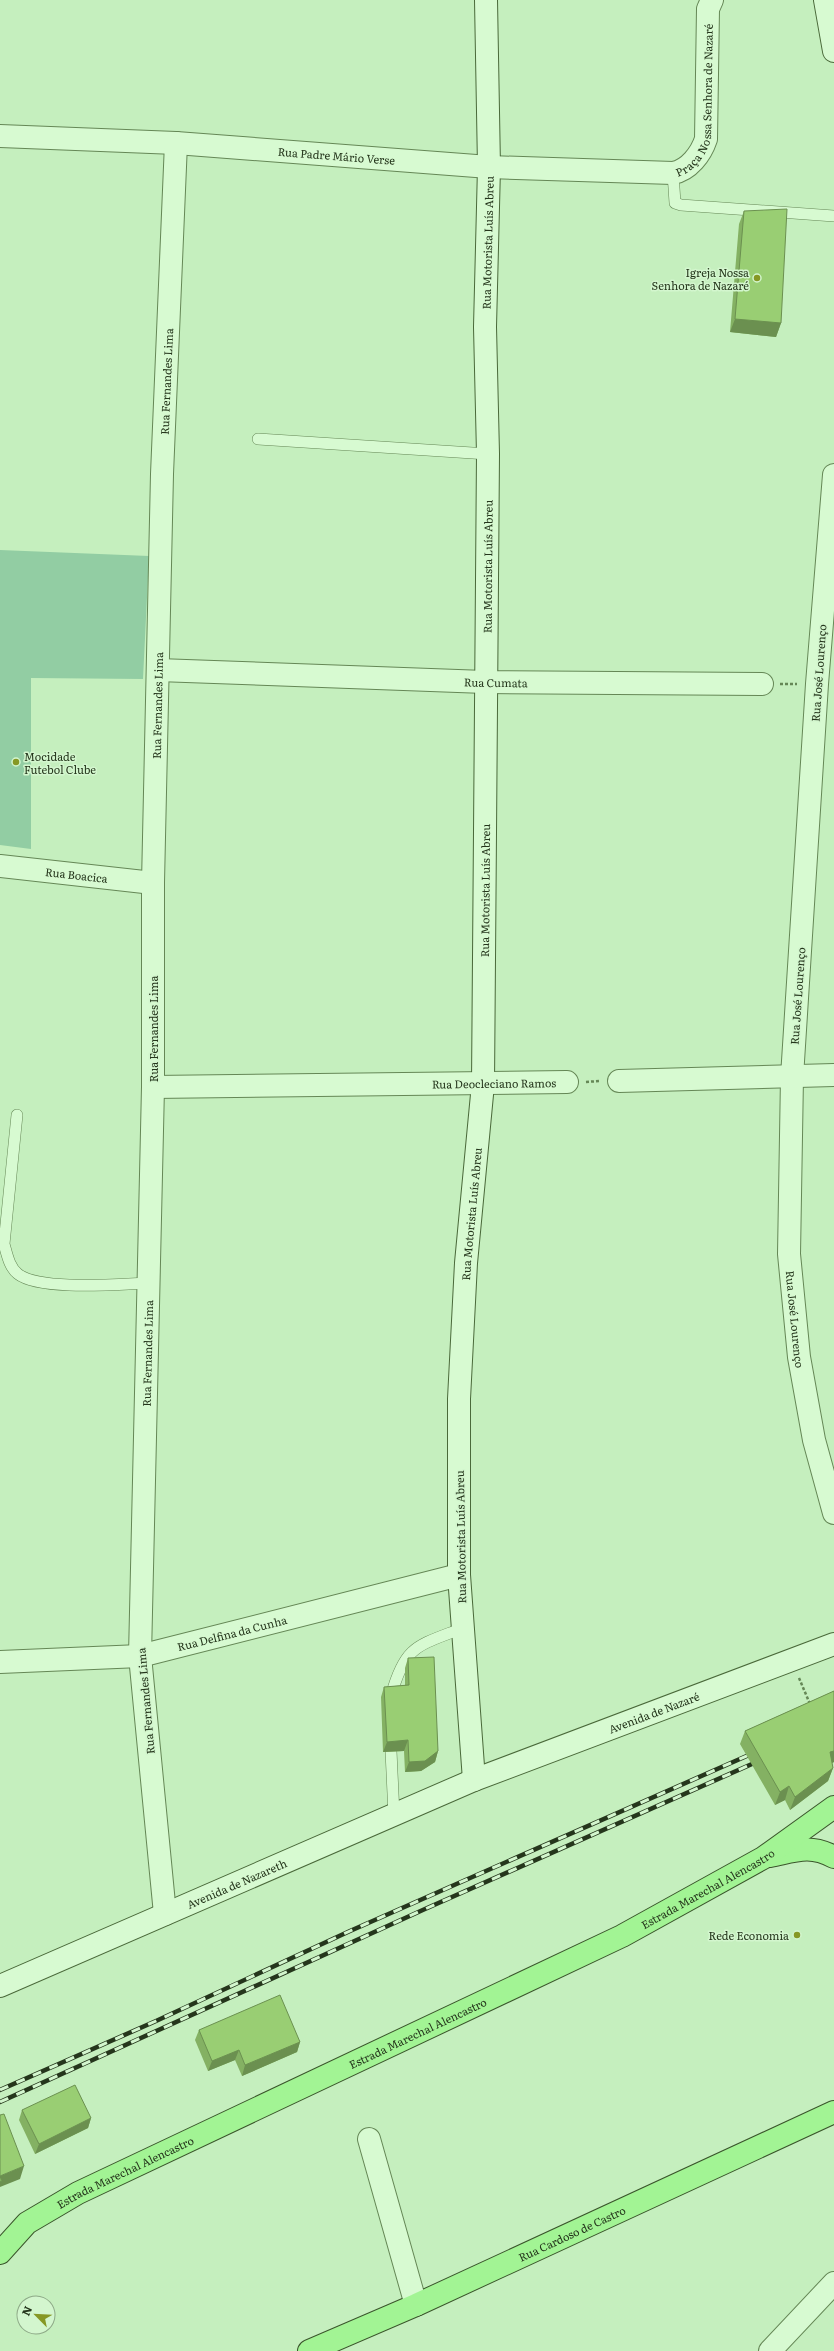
<svg xmlns="http://www.w3.org/2000/svg" width="834" height="2351" font-family="Literata,serif">
<style>
.green{fill:#92cda3}
.lines{fill:none;stroke-linecap:round;stroke-linejoin:round}
.lane-casing{stroke:#658756;stroke-width:12}
.street-casing{stroke:#658756;stroke-width:24}
.secondary-casing{stroke:#4a693a;stroke-width:24}
.primary-casing{stroke:#3a552b;stroke-width:24}
.path{stroke:#658756;stroke-width:2.5;stroke-dasharray:3 2;stroke-linecap:butt}
.lane{stroke:#d7fad1;stroke-width:11}
.street{stroke:#d7fad1;stroke-width:22}
.secondary{stroke:#d7fad1;stroke-width:22}
.primary{stroke:#a2f494;stroke-width:22}
.rail-casing{stroke:#25361c;stroke-width:4.5}
.rail{stroke:#d3f6ce;stroke-width:3;stroke-dasharray:9;stroke-linecap:butt}
.wall{fill:#84b163}
.shaded-wall{fill:#6b9050}
.building{fill:#99ce73;stroke:#6b9050}
.poi-dot{fill:#869825;stroke:#d3f6ce;stroke-width:1.5}
.labels{text-anchor:middle;dominant-baseline:central;stroke-width:3;stroke-linejoin:round;paint-order:stroke}
.street-label{font-size:11px;fill:#25361c;stroke:#d3f6ce}
.poi-label{font-size:11px;fill:#25361c;stroke:#d3f6ce;text-anchor:end}
</style>
<rect width="100%" height="100%" fill="#c5efbe"/>
<path class="green" d="M0,550L149,556L143,679L31,678V849L0,845Z"/>
<g class="lines">
<defs>
<path id="lane" d="M673,173L675,203L681,205L834,216
M258,439L488,454
M17,1115L4,1244C7,1254 9,1267 18,1274C40,1291 119,1284 149,1283
M391,1696C405,1645 417,1646 463,1628
M391,1751L394,1815"/>
<g id="street">
<path id="s1" d="M0,136L176,143L489,167L673,173C689,170 701,154 706,139L708,9L712,0"/>
<path id="s2" d="M834,475L817,684L792,1077L789,1254L799,1357L814,1440L834,1513"/>
<path id="s3" d="M158,670L485,682L762,684"/>
<path id="s4" d="M0,866L153,883"/>
<path d="M619,1081L834,1075"/>
<path id="s5" d="M153,1087L567,1082"/>
<path id="s6" d="M0,1662L140,1656L459,1575"/>
<path id="s7" d="M165,1914L140,1656L153,1087V883L162,474L176,143"/>
<path d="M369,2139L416,2305"/>
<path d="M770,2351L834,2283"/>
</g>
<g id="secondary">
<path d="M825,0L834,51"/>
<path id="s8" d="M474,1780L459,1575V1399L466,1263L483,1084L488,454L485,327L489,167L486,0"/>
<path id="s9" d="M0,1986L474,1780L834,1644"/>
</g>
<g id="primary">
<path d="M770,1856C795,1851 810,1844 834,1857"/>
<path id="s10" d="M0,2253L27,2223L78,2193L622,1936L763,1858L834,1807"/>
<path id="s11" d="M309,2351L416,2305L834,2112"/>
</g>
</defs>
<use href="#lane" class="lane-casing"/>
<use href="#street" class="street-casing"/>
<use href="#secondary" class="secondary-casing"/>
<use href="#primary" class="primary-casing"/>
<path class="path" d="M780,684H797
M586,1082L599,1081
M799,1678L810,1704"/>
<use href="#lane" class="lane"/>
<use href="#street" class="street"/>
<use href="#secondary" class="secondary"/>
<use href="#primary" class="primary"/>
<defs>
<path id="rail" d="M0,2090L156,2021L350,1931L758,1751
M0,2102L425,1909L761,1760"/>
</defs>
<use href="#rail" class="rail-casing"/>
<use href="#rail" class="rail"/>
</g>
<path class="wall" d="M744,211L781,323L776,337L730,332L739,224Z
M408,1658L438,1751L435,1762L421,1771L405,1772L404,1751L383,1752L381,1697L384,1687L405,1685V1668Z
M834,1691V1763V1762L832,1763L833,1768L828,1781L790,1810L785,1800L775,1805L740,1744L745,1731Z
M199,2030L300,2042L297,2052L242,2076L235,2060L208,2071L195,2040Z
M22,2110L91,2118L88,2128L35,2154L19,2120Z"/>
<path class="shaded-wall" d="M735,319L781,323L776,337L730,332Z
M408,1740L404,1751L383,1752L387,1742Z
M438,1751L435,1762L421,1771L405,1772L409,1762Z
M834,1751V1762L825,1766L830,1752Z
M833,1768L828,1781L790,1810L795,1797Z
M789,1786L785,1800L775,1805L780,1792Z
M300,2042L297,2052L242,2076L245,2065Z
M239,2050L235,2060L208,2071L212,2061Z
M91,2118L88,2128L35,2154L39,2144Z
M24,2166L20,2179L0,2187V2176Z"/>
<path class="building" d="M787,209L781,323L735,319L744,211Z
M434,1657L438,1751L425,1761L409,1762L408,1740L387,1742L384,1687L409,1685L408,1658Z
M834,1691V1751L830,1752L833,1768L795,1797L789,1786L780,1792L745,1731Z
M280,1995L300,2042L245,2065L239,2050L212,2061L199,2030Z
M75,2085L91,2118L39,2144L22,2110Z
M4,2114L24,2166L0,2176V2115Z
M0,2176L2,2181L0,2182Z"/>
<g class="poi-dot">
<circle cx="757" cy="278" r="4"/>
<circle cx="16" cy="762" r="4"/>
<circle cx="797" cy="1935" r="4"/>
</g>
<g class="labels">
<g class="street-label">
<text stroke="none"><textPath href="#s1" startOffset="758">Praça Nossa Senhora de Nazaré</textPath></text>
<text stroke="none"><textPath href="#s1" startOffset="337">Rua Padre Mário Verse</textPath></text>
<text stroke="none"><textPath href="#s8" startOffset="1539">Rua Motorista Luís Abreu</textPath></text>
<text stroke="none"><textPath href="#s7" startOffset="1534">Rua Fernandes Lima</textPath></text>
<text stroke="none"><textPath href="#s8" startOffset="1215">Rua Motorista Luís Abreu</textPath></text>
<text transform="translate(818 673) rotate(-86)">Rua José Lourenço</text>
<text stroke="none"><textPath href="#s3" startOffset="338">Rua Cumata</textPath></text>
<text stroke="none"><textPath href="#s7" startOffset="1210">Rua Fernandes Lima</textPath></text>
<text stroke="none"><textPath href="#s4" startOffset="77">Rua Boacica</textPath></text>
<text stroke="none"><textPath href="#s8" startOffset="891">Rua Motorista Luís Abreu</textPath></text>
<text transform="translate(797 996) rotate(-86)">Rua José Lourenço</text>
<text transform="translate(153 1029) rotate(-90)">Rua Fernandes Lima</text>
<text stroke="none"><textPath href="#s5" startOffset="341">Rua Deocleciano Ramos</textPath></text>
<text stroke="none"><textPath href="#s8" startOffset="567">Rua Motorista Luís Abreu</textPath></text>
<text stroke="none"><textPath href="#s2" startOffset="846">Rua José Lourenço</textPath></text>
<text stroke="none"><textPath href="#s7" startOffset="562">Rua Fernandes Lima</textPath></text>
<text transform="translate(460 1537) rotate(-91)">Rua Motorista Luís Abreu</text>
<text stroke="none"><textPath href="#s6" startOffset="235">Rua Delfina da Cunha</textPath></text>
<text transform="translate(145 1701) rotate(-95)">Rua Fernandes Lima</text>
<text stroke="none"><textPath href="#s9" startOffset="709">Avenida de Nazaré</textPath></text>
<text stroke="none"><textPath href="#s9" startOffset="258">Avenida de Nazareth</textPath></text>
<text stroke="none"><textPath href="#s10" startOffset="799">Estrada Marechal Alencastro</textPath></text>
<text stroke="none"><textPath href="#s10" startOffset="475">Estrada Marechal Alencastro</textPath></text>
<text stroke="none"><textPath href="#s10" startOffset="151">Estrada Marechal Alencastro</textPath></text>
<text stroke="none"><textPath href="#s11" startOffset="288">Rua Cardoso de Castro</textPath></text>
</g>
<g class="poi-label">
<text x="749" y="272">Igreja Nossa<tspan x="749" dy="13">Senhora de Nazaré</tspan></text>
<text x="24" y="756" text-anchor="start">Mocidade<tspan x="24" dy="13">Futebol Clube</tspan></text>
<text x="789" y="1935">Rede Economia</text>
</g>
</g>
<g transform="translate(36 2315) rotate(294)"><circle r="19" fill="#d3f6ce" stroke="#8da987"/>
<path d="M0-3L7 15L0 10L-7 15Z" fill="#869825"/>
<text y="-6" font-size="11" font-weight="bold" text-anchor="middle" fill="#25361c">N</text>
</g>
</svg>
